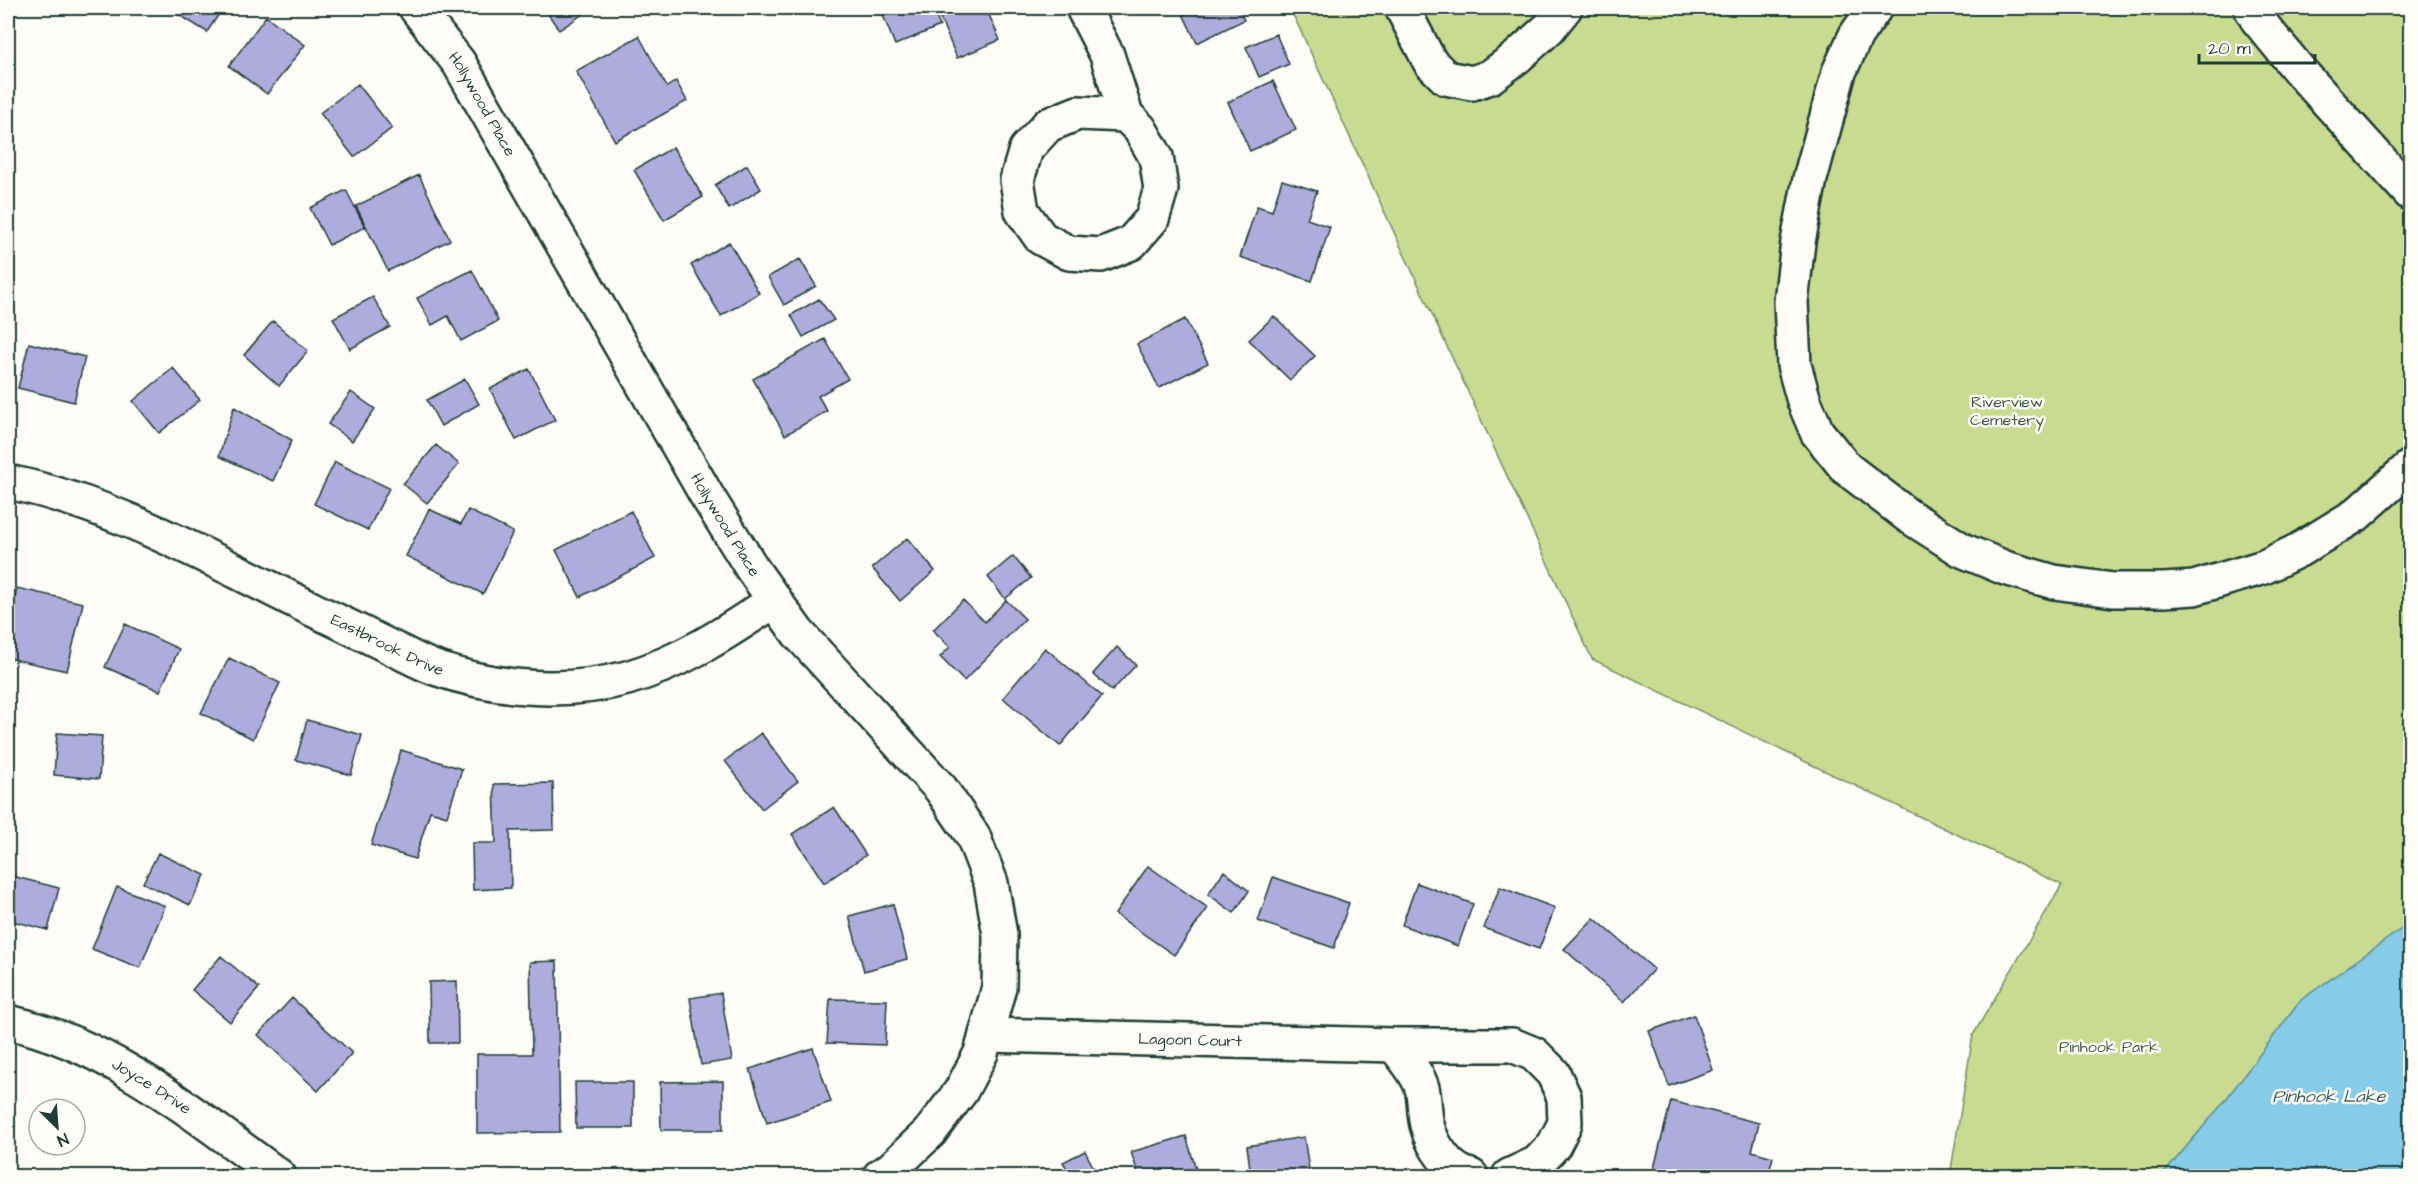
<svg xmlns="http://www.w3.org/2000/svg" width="2418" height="1184" font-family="'Architects Daughter',sans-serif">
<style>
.green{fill:#c9db90;stroke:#748c62;stroke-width:1.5}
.water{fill:#86cbe7;stroke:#5d929f;stroke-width:1.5}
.building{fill:#aeabdd;stroke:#1f3d34;stroke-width:1.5}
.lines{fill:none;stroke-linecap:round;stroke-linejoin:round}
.minor-casing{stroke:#1f3d34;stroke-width:38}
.minor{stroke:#fdfcf7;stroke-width:33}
.labels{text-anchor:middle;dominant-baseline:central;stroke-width:5;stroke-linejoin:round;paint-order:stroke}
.street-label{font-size:16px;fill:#1f3d34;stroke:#fdfcf7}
.park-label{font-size:16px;fill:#415d46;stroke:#fdfcf7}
.water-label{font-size:18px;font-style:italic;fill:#396061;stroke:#fdfcf7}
</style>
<rect width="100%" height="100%" fill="#fdfcf7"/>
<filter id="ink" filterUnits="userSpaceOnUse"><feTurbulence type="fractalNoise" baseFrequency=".0167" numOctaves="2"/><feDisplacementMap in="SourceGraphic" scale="12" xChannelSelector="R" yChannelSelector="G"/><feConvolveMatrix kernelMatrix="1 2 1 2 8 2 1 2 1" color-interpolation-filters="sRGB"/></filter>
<g filter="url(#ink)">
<path class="green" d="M1290,8H2410V923L2301,1000L2224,1102L2162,1176H1950L1973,1035L2062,885L1592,659Z"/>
<path class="water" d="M2410,923V1176H2162L2224,1102L2301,1000Z"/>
<path class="building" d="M168,8H223L207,32Z
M544,8H592L559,30Z
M880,8H932L940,26L895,45Z
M964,8H986L1000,40L957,58L940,18Z
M1180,8H1238L1244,20L1197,43Z
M266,16L305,45L267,94L229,66Z
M1276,34L1289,64L1259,77L1246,47Z
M639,36L667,87L676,81L687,101L615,141L576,71Z
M1273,81L1296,130L1250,151L1228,102Z
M358,84L392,128L354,157L320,113Z
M673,147L703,197L664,220L634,170Z
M747,165L761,189L729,209L715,185Z
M419,175L450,240L388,271L356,206Z
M1282,180L1317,191L1307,219L1330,227L1312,281L1240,257L1257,206L1272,211Z
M346,190L365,227L329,245L310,208Z
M729,242L759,293L721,316L691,265Z
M800,259L816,286L784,305L768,277Z
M472,270L498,321L461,341L448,316L432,325L417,298Z
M373,297L390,327L350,349L333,318Z
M819,299L834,320L803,337L791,315Z
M1274,316L1315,356L1290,380L1249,340Z
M1185,319L1208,363L1159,388L1137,344Z
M273,321L308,351L279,386L244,355Z
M825,339L848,379L818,396L827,411L785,435L753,379Z
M29,343L85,357L74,402L18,388Z
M173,368L200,400L159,433L133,401Z
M529,369L555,420L516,440L490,389Z
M465,379L479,404L441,426L427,400Z
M351,392L375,409L352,441L328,424Z
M234,407L292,440L273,481L219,456Z
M436,445L459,464L427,503L403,484Z
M335,462L389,488L368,530L314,504Z
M429,509L461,524L468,510L513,532L483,594L406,556Z
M631,511L655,558L580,597L556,550Z
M907,538L935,571L900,601L872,568Z
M1013,556L1031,578L1005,599L988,577Z
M17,588L83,603L67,671L8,658V629Z
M963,600L985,622L1006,600L1025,619L964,681L940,657L950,647L933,630Z
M125,624L179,649L160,691L105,667Z
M1117,647L1136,665L1112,691L1093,674Z
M1045,648L1102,696L1060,746L1003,698Z
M229,658L280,683L253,739L201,713Z
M307,720L362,735L351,775L296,760Z
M57,733L102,736L99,779L54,775Z
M761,733L798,781L762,809L725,761Z
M401,750L462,769L447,816L430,811L415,859L371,845Z
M553,783L554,830L510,831L511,888L473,890L472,843H496L494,784Z
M834,807L866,855L824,883L792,834Z
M158,853L205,875L190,905L143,883Z
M1148,866L1208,908L1174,955L1115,914Z
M1224,871L1249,891L1234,913L1208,894Z
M8,875L59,888L48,930L8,920Z
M1273,877L1349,903L1334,948L1258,921Z
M1417,883L1473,904L1458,946L1402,925Z
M117,887L165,906L140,968L92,949Z
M1500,887L1555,908L1539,949L1484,928Z
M893,904L907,959L864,971L849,916Z
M1594,918L1654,969L1624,1002L1564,949Z
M221,956L259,988L230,1022L192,990Z
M557,961L560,1132L477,1133V1054H532L530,962Z
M457,981L458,1043H430L429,982Z
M721,993L732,1060L701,1065L690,998Z
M292,998L352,1053L318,1091L258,1035Z
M830,999L887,1000L885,1045L827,1043Z
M1694,1015L1713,1070L1669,1086L1649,1031Z
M813,1048L831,1102L767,1123L750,1069Z
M723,1081V1130H661L660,1082Z
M575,1082H633V1128H576Z
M1671,1101L1759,1123L1752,1151L1773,1157L1768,1176H1652Z
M1186,1136L1198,1176H1139L1131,1152Z
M1304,1137L1310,1176H1251L1247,1146Z
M1085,1151L1098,1176H1056L1068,1170L1063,1162Z"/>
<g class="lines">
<defs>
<g id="minor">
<path id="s1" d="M416,8L459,63L707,496L753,570L798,633L941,789L973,836L991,883L1000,935L999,987L986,1035L981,1053L961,1091L930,1132L891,1169L880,1176"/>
<path d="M1083,8L1107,55L1126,115L1140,129L1156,157L1161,189L1152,219L1131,243L1101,255L1069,253L1041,238L1022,211L1017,180L1026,149L1048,125L1078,113L1126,115"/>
<path d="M1402,8L1430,62L1446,78L1472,83L1490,77L1517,57L1549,28L1565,8"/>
<path d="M1875,8L1856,35L1839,72L1810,179L1798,242L1791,302L1794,365L1804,401L1817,432L1846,468L1907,515L1962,550L2005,568L2054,582L2113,590H2164L2194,588L2264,567L2299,550L2356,515L2410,467"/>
<path d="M2251,8L2257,19L2299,70L2410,193"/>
<path id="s2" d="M8,482C117,504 217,563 316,611C342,623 368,636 394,649C407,655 421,663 435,668C495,689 565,695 627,678C682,662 728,632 775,600"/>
<path id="s3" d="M8,1022C111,1045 195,1115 279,1176"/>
<path id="s4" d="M986,1035L1394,1045"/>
<path d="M1471,1176C1449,1172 1432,1145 1427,1125C1424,1113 1425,1100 1422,1088C1417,1072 1404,1058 1394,1045H1512L1534,1054L1553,1073L1564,1097L1565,1123L1554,1145L1537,1163L1509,1176"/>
</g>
</defs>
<use href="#minor" class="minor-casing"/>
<use href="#minor" class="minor"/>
</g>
</g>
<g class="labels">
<g class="street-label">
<text stroke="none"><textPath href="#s1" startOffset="117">Hollywood Place</textPath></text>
<text stroke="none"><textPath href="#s1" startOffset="603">Hollywood Place</textPath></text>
<text stroke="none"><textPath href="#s2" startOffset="414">Eastbrook Drive</textPath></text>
<text stroke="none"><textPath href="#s4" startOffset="204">Lagoon Court</textPath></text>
<text stroke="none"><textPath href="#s3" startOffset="158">Joyce Drive</textPath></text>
</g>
<g class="park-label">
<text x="2007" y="402">Riverview<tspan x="2007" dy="18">Cemetery</tspan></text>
<text x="2109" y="1047">Pinhook Park</text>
</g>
<g class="water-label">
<text x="2329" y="1096">Pinhook Lake</text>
</g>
</g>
<rect width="2418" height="1184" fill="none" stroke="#fdfcf7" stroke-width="30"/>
<rect x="15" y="15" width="2388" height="1154" fill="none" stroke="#1f3d34" stroke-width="2" filter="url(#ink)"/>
<g transform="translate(57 1127) rotate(155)"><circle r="28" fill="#fdfcf7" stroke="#a4b0a9" stroke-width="1.5"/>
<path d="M0-4.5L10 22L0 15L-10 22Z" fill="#1f3d34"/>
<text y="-9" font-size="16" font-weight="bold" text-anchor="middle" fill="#1f3d34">N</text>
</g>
<path d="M2199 54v9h116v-9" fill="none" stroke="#1f3d34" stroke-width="3"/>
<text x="2208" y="54" font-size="18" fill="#1f3d34" stroke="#fdfcf7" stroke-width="4.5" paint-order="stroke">20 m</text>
</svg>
